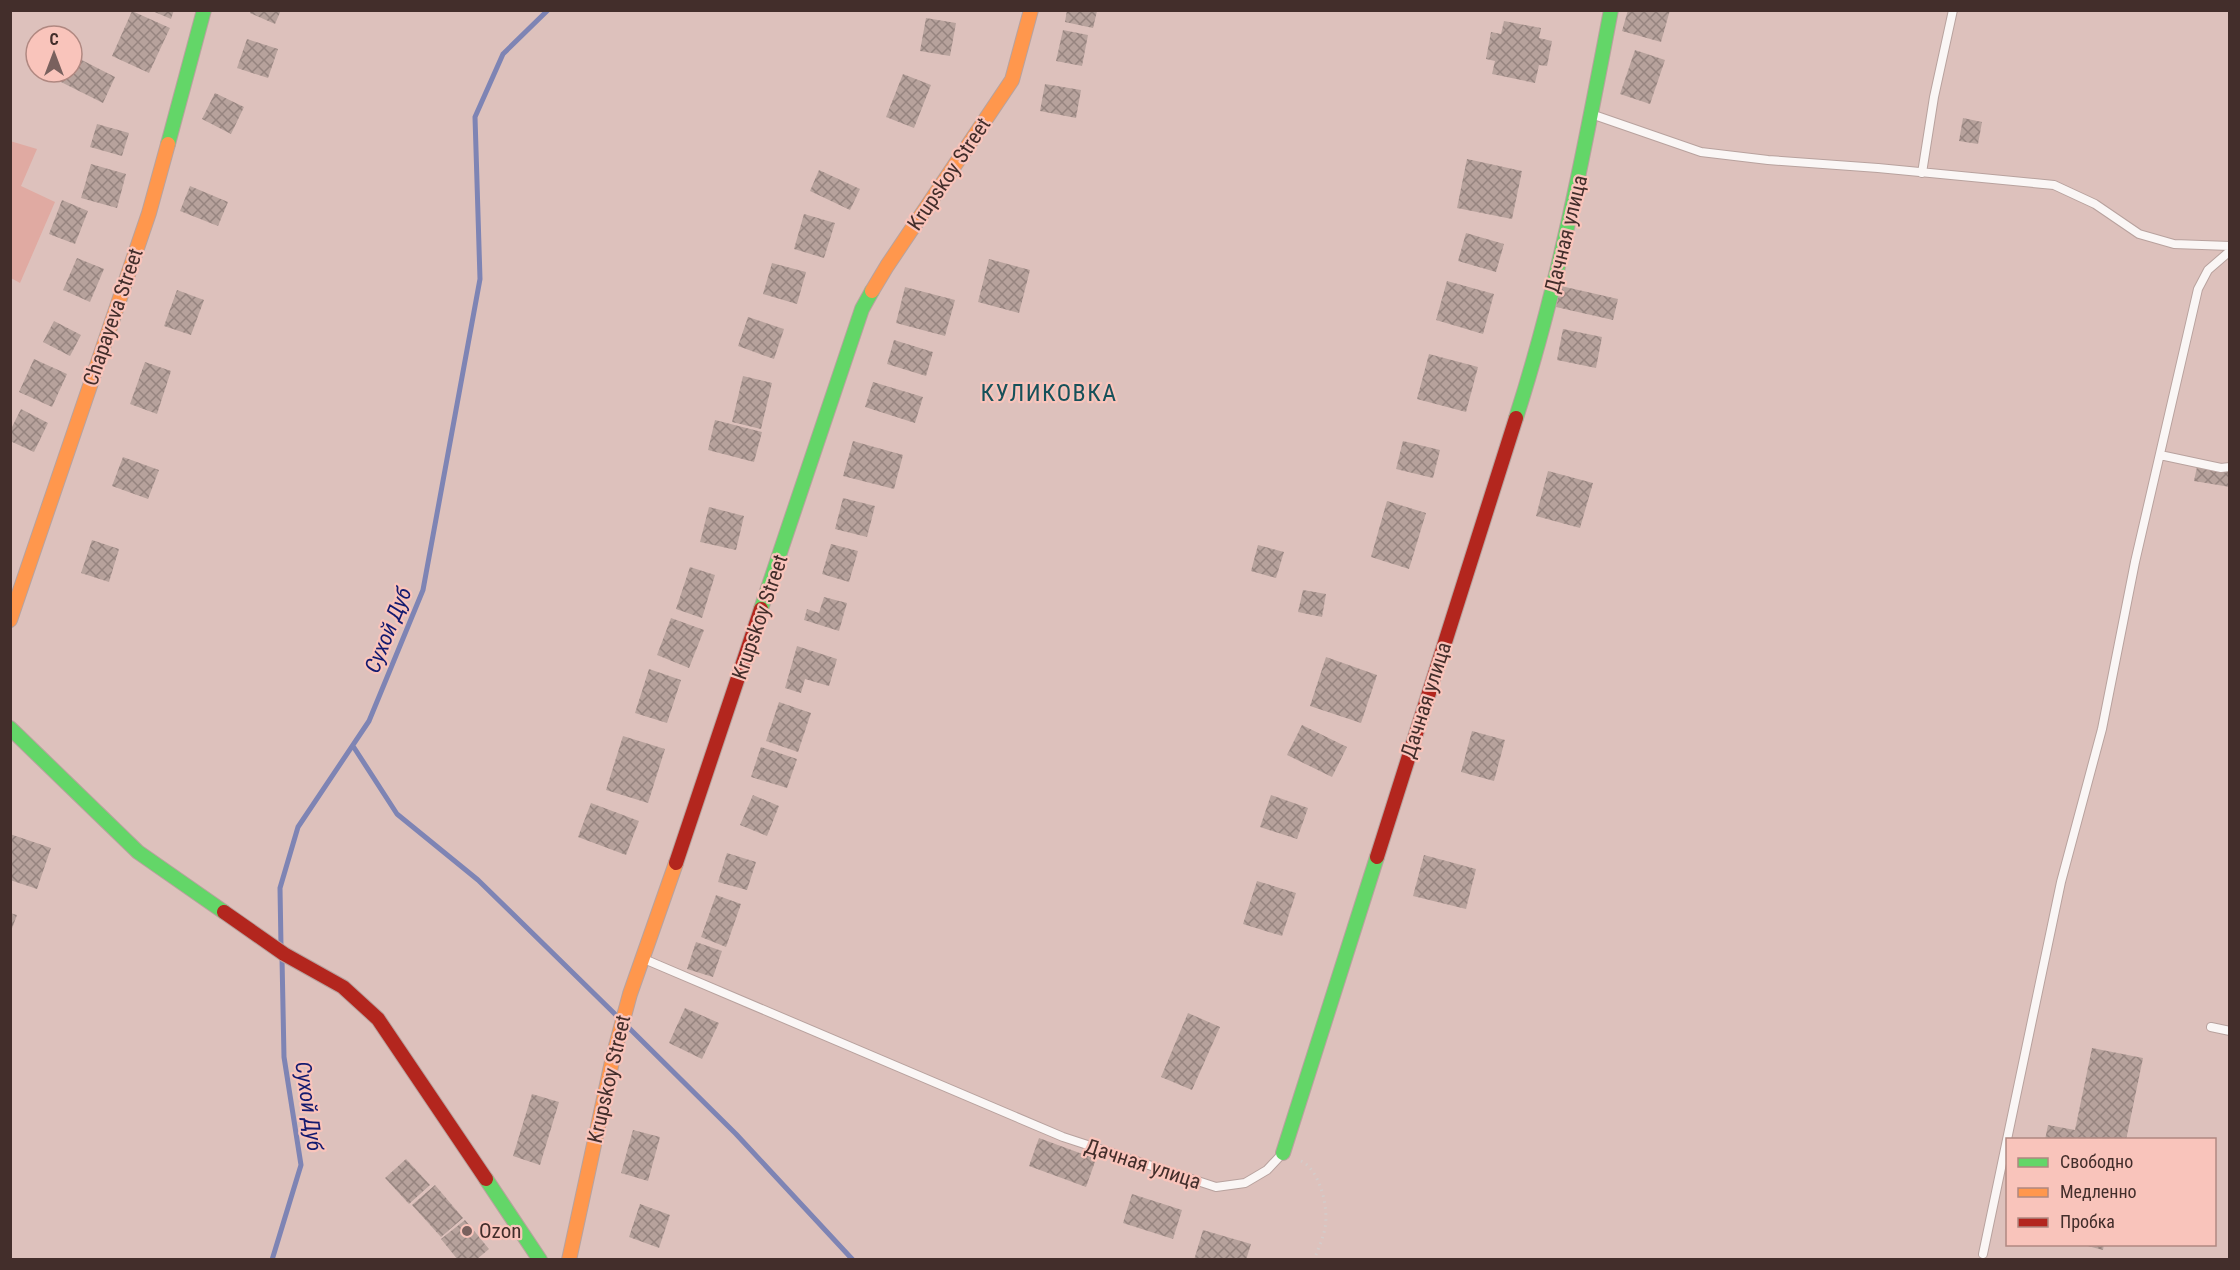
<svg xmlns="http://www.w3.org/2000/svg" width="2240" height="1270" font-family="'Roboto Condensed',sans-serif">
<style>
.garden{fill:#e0aaa2}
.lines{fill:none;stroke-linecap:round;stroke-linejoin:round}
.stream{stroke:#7e84b4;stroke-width:5}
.building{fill:url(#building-cross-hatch)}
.lane-casing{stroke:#b8a29e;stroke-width:10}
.fast-casing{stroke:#b8a29e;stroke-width:16}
.slow-casing{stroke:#b8a29e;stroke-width:16}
.jam-casing{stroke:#b8a29e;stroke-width:16}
.path{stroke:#d4ccca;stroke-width:3;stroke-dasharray:1.5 4.5;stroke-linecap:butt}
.lane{stroke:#faf6f5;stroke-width:8}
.fast{stroke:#63d668;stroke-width:14}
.slow{stroke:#ff974d;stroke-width:14}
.jam{stroke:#b3261e;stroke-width:14}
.poi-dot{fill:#79615e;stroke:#f9c4bb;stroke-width:2}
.labels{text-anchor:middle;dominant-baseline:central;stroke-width:4.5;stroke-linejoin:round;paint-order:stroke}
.street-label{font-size:21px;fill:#432e2b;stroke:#f9c4bb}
.poi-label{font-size:21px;fill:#432e2b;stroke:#f9c4bb;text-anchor:start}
.water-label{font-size:22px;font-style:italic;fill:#131a6f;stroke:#f9c4bb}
.quarter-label{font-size:24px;letter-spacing:1.5px;fill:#16515a;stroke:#f9c4bb}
</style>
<defs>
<pattern id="building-cross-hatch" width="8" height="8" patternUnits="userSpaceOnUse" patternTransform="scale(1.5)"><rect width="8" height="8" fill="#b7a29c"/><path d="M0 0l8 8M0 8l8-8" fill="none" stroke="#96847f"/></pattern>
</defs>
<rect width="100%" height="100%" fill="#ddc1bc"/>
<path class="garden" d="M10,141L37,149L21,186L55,202L20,283L11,278Z"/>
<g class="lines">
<path class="stream" d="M353,746L397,814L478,880L618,1017
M281,946L280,888L298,827L369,721L423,590L480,279L475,117L503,54L548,10
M627,1026L736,1134L853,1260
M272,1260L301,1165L284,1057L282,958"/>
</g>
<path class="building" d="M150,10H174L171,19Z
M251,10H281L275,24L250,13Z
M1067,10L1097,11L1093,28L1065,22Z
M1628,10H1670L1661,42L1622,31Z
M132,11L170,28L149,73L112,56Z
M926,18L956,23L950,56L920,51Z
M1504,21L1541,28L1539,38L1552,41L1547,66L1539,65L1535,83L1492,74L1495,61L1486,59L1491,32L1501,34Z
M1063,30L1088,35L1082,66L1056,61Z
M247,39L278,49L268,78L237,68Z
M1635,50L1665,60L1650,104L1620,94Z
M72,55L115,77L103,103L59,81L64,72H72Z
M903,74L931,85L914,128L886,117Z
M1045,84L1081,90L1076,118L1040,111Z
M215,93L244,107L231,134L202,119Z
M1963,118L1982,122L1978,144L1959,141Z
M97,124L129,133L122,156L90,147Z
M1467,159L1522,171L1512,219L1457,208Z
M91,164L126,174L117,208L81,198Z
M819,170L860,189L850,210L810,191Z
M190,186L228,202L218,226L180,211Z
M62,200L88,211L75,244L49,234Z
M804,214L835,223L824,258L794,249Z
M1466,233L1504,244L1496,272L1458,261Z
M77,258L104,269L90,302L63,290Z
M989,259L1030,270L1019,313L978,302Z
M772,263L806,272L797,304L763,294Z
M1447,281L1494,294L1483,334L1436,320Z
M1561,286L1618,299L1613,320L1556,307Z
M905,287L955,300L945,336L896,323Z
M177,290L204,300L191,335L164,326Z
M748,317L784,329L774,359L738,346Z
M54,321L81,335L70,356L43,342Z
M1563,329L1602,337L1596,368L1557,360Z
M894,340L933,352L926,376L887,364Z
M1429,354L1478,367L1466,412L1417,399Z
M34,359L67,374L52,407L19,392Z
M145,362L171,371L157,414L130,404Z
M743,376L772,383L761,429L732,422Z
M873,382L923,397L915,423L865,407Z
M21,409L48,423L34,452L10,441V431Z
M715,420L762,432L754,462L708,450Z
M853,441L903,455L894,489L843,476Z
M1403,441L1440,450L1433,478L1396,469Z
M123,457L159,470L148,499L112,486Z
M2198,462L2230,468V487L2194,481Z
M1548,471L1593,483L1580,528L1536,516Z
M843,498L875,506L867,537L835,529Z
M1387,501L1426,513L1409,569L1371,557Z
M709,507L744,516L736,550L700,542Z
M92,540L119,549L109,582L81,573Z
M831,544L858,551L849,582L822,574Z
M1258,545L1284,552L1276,578L1251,571Z
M690,567L715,575L702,618L676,609Z
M1303,590L1326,594L1322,617L1298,612Z
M824,597L847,603L839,631L804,620L807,609L819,613Z
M671,618L704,630L689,668L657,655Z
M797,646L837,659L829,686L805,679L801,693L785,688Z
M1326,657L1377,675L1361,723L1310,706Z
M649,669L681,680L667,723L635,713Z
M779,702L811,713L798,752L766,741Z
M1302,725L1347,747L1332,777L1287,755Z
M1472,731L1505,740L1494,781L1461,772Z
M623,736L665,749L648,803L606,790Z
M761,747L797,759L787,788L751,777Z
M753,795L779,806L767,836L740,825Z
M1271,795L1308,808L1297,839L1260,827Z
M591,803L639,821L626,855L578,837Z
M10,834L51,848L37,889L10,880Z
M727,853L756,862L747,890L718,882Z
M1424,855L1476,869L1466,909L1413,896Z
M1257,881L1296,893L1282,936L1243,924Z
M716,895L741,904L726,947L701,937Z
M10,913L17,915L11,931H10Z
M696,942L722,951L713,977L687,969Z
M685,1008L719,1023L702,1059L669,1043Z
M1188,1013L1220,1027L1192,1090L1161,1077Z
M2092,1048L2143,1058L2126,1140H2045L2048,1125L2075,1130Z
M532,1094L559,1102L540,1165L513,1156Z
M633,1130L660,1137L648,1181L621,1173Z
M1039,1138L1096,1159L1086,1187L1029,1166Z
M406,1159L430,1185L409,1204L385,1178Z
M435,1185L463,1218L441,1237L412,1205Z
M1132,1194L1182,1210L1173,1239L1123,1223Z
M640,1204L670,1215L659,1248L629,1237Z
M465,1220L489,1249L476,1260H458L441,1239Z
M1203,1230L1251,1244L1246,1260H1194Z
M2080,1244H2104L2103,1250Z"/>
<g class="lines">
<defs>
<path id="lane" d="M1594,115L1701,152L1768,160L1878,168L2054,185L2095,204L2139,234L2174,244L2230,246
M1922,173L1934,97L1953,10
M2160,455L2221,468L2230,467
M644,959L1063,1137L1216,1187L1245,1183L1267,1170L1282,1154
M2211,1027L2230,1031
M1983,1254L2061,882L2102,729L2135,562L2198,289L2208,270L2230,251"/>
<path id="fast" d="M168,144L204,10
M1516,418C1559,284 1585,147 1611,10
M761,609L862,309L872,291
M10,728L138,852L224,912
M1283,1153L1377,857
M486,1179L540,1260"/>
<path id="slow" d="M872,291L887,266L1012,80L1031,10
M10,620L149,213L168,144
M569,1260L613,1057L630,994L676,863"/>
<path id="jam" d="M1377,857L1516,418
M676,863L761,609
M224,912L284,954L343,987L378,1019L486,1179"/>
</defs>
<use href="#lane" class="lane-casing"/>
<use href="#fast" class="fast-casing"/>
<use href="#slow" class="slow-casing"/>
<use href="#jam" class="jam-casing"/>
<path class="path" d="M1301,1161C1320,1170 1329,1208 1325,1228C1323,1239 1318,1249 1314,1260"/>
<use href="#lane" class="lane"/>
<use href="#fast" class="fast"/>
<use href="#slow" class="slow"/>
<use href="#jam" class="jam"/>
</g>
<circle class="poi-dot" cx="467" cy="1231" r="6"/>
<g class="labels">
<g class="street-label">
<text transform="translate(949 174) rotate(-56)">Krupskoy Street</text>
<text transform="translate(1566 234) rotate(-76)">Дачная улица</text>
<text transform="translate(113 317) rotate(-71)">Chapayeva Street</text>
<text transform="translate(760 617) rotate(-71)">Krupskoy Street</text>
<text transform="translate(1426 700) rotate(-72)">Дачная улица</text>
<text transform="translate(609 1079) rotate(-77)">Krupskoy Street</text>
<text transform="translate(1143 1164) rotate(18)">Дачная улица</text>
</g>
<g class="poi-label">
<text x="479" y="1231">Ozon</text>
</g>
<g class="water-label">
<text transform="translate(388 630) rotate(-68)">Сухой Дуб</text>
<text transform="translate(309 1106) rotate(82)">Сухой Дуб</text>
</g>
<g class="quarter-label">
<text x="1049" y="393">КУЛИКОВКА</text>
</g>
</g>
<rect width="2240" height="1270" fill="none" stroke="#432e2b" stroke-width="24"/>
<rect x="2006" y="1138" width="210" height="108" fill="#f9c4bb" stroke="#b08881" stroke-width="1.5"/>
<rect x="2018" y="1158" width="30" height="9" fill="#63d668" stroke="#b08881" stroke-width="1.5"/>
<text x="2060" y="1168" font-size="18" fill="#432e2b">Свободно</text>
<rect x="2018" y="1188" width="30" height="9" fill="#ff974d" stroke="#b08881" stroke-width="1.5"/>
<text x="2060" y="1198" font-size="18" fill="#432e2b">Медленно</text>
<rect x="2018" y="1218" width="30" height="9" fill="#b3261e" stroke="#b08881" stroke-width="1.5"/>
<text x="2060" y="1228" font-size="18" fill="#432e2b">Пробка</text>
<g transform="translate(54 54)"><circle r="28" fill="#f9c4bb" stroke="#b08881" stroke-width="1.5"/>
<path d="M0-4.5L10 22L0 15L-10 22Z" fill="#79615e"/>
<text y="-9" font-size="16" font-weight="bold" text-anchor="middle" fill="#432e2b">С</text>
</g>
</svg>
